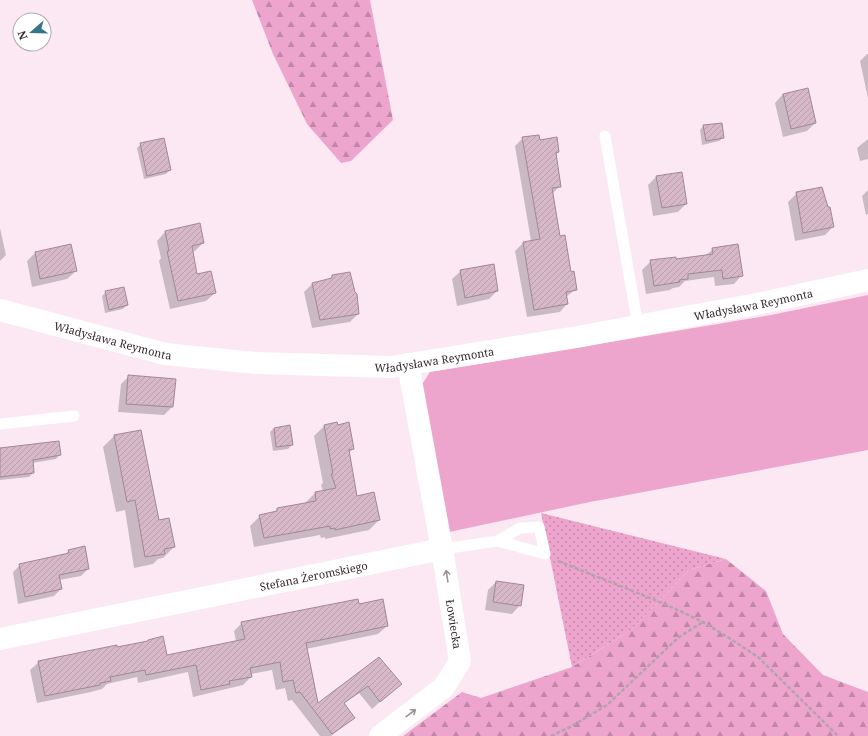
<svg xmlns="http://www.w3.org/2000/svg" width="868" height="736" font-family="'Noto Serif',serif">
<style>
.grass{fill:url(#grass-dots)}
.forest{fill:url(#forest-firs)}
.garden{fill:#eda5ce}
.shadow{fill:#0003}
.building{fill:url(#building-hatch);stroke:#a48796}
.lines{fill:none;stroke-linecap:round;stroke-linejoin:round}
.path{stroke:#b4a3ac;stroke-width:2.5;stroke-dasharray:4 2;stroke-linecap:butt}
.lane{stroke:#fff;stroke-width:11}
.street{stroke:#fff;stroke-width:22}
.oneway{stroke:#9a9498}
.labels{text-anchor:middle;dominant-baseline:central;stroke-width:3.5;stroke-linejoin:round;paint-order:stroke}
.street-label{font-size:11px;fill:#362a31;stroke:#fff}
</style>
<defs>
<pattern id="grass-dots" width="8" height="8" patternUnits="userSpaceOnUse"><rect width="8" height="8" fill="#eda5ce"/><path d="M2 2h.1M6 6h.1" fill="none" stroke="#c187a8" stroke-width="1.8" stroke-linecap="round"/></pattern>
<pattern id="forest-firs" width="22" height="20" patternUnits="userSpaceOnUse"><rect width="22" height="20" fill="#eda5ce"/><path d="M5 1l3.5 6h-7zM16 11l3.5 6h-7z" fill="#c187a8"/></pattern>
<pattern id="building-hatch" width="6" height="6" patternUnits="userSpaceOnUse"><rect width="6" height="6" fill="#d7b8c8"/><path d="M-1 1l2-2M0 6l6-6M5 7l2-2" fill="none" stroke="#b99eac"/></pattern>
</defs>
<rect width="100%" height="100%" fill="#fce8f3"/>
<path class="grass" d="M541,513L726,559L689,570L631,630L572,667Z"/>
<path class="forest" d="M252,0H370L393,120L351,161L341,163L307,124L273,54Z
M726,559L766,591L783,634L823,675L868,692V736H403L462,692L481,698L572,667L631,630L689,570Z"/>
<path class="garden" d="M868,295V450L590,502L449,532L421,386L430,372L771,315Z"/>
<path class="shadow" d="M867,54H868V98L860,61Z
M783,94L815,123L807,131L783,137L775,103Z
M703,126L723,138L719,141L702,145L700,130Z
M523,138L539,141L558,152L556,155L560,186L552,194L559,237L576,289L566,297L567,304L560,312L527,317L515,251L523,243L531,241L515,146Z
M868,139V159L860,161L857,148Z
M141,144L170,170L166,174L144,179L137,148Z
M656,177L686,204L678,212L653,216L648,185Z
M868,190V214L866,215L862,196Z
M797,193L827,209L833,227L825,235L795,241L788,202Z
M0,228L6,255L0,261Z
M165,232L203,243L195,251L192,252L197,275L215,293L206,301L170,309L159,261L161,258L157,241Z
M70,245L76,271L67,279L32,287L27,261L35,253Z
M713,249L742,275L734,284L715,286L714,277L685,281L679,287L673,288L670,290L646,294L642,270L651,261L676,260L705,256Z
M461,271L497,291L489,299L457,306L452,279Z
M332,276L358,314L350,322L312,328L304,292L313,283L329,280Z
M106,292L127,305L123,309L105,313L102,296Z
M129,376L172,407L164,415L118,412L121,384Z
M348,423L353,449L349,453L356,497L379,520L369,530L325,539V537L321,538L320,535L254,547L250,526L260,516L274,513L277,509L305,503L315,493L323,491L321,485L323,483L314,436L324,426Z
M274,428L292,445L288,449L273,451L270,432Z
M114,436L158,521L174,547L163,558L158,559L153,564L134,568L125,510L116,512L103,447Z
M0,449L60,455L56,459L32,463L33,473L29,477L0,480Z
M69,551L88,569L81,576L59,580L61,589L54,596L18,604L13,572L20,565L64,555Z
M496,582L520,605L512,614L485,610L488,590Z
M359,605L387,626L378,634L306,649L318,705L379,658L400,684L372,709L359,693L343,704L354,718L331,736H320L292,700L288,701L285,688L276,690L272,670L251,674V677L243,685L193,697L188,672L138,683L137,677L107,684L102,689L91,692L37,703L30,670L39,662L146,643L148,640L167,657L236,642L234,631L242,623Z"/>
<path class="building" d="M808,88L816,123L791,129L783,94Z
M722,123L724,138L706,141L703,125Z
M539,135L540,140L557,137L559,152L556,153L561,187L552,188L560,236L565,235L571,272L574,271L577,290L566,292L568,304L534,310L523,242L540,239L522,137Z
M164,138L171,170L147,176L140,143Z
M682,172L687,204L662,208L656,176Z
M822,187L828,207H830L834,227L803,233L796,192Z
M200,223L204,243L192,246L197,274L211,271L216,293L178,301L167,251H169L165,231Z
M71,244L77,271L40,279L35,252Z
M738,244L743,276L723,279L722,270L688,274V279L679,280L680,282L654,286L650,260L676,257V259L713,254L712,248Z
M494,264L498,291L465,298L460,270Z
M350,272L355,292L357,294L359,314L320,320L312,283L332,278V275Z
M124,287L128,305L109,310L105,291Z
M128,375L176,379L173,407L126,404Z
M337,422L338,425L349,422L354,449L349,450L357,496L374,492L380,520L335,530V528L330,529V526L264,538L259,515L277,511V508L316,501L315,492L336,488L331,474H333L324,425Z
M290,425L293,445L276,447L274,428Z
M141,430L159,520L169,518L175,547L164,549L165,554L145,557L135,500L127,502L114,435Z
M59,441L61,455L33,460L34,473L0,477V448Z
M85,546L89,569L59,575L62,589L25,597L19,564L69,553L68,550Z
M496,581L524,585L521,606L493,602Z
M358,599L359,604L383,599L388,626L306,643L318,703L379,657L402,684L380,702L368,686L344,703L355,718L332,734L300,692L296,693L293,680L283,682L280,662L250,668L252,677L229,681L230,684L201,690L196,665L146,675L145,670L110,677L111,681L100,683V685L45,696L38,661L117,645V647L148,641V640L163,636L167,655L245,639L241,622Z"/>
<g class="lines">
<path class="path" d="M558,561L667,605L703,622L729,638L758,657L838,736
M551,736L570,727L607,705L679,637L703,622"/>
<path class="lane" d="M605,136L638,326
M0,424L74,416
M442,549L498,541L545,554L539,527L520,528L498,541"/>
<g class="street">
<path id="s1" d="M0,310L165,354L256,363L391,367L577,337L762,303L868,280"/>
<path id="s2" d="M0,639L442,549"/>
<path d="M380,736L444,687L460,661L442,549L408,364"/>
</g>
</g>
<defs><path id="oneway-shaft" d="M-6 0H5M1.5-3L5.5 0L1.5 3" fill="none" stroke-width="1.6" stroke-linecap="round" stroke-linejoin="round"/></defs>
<g class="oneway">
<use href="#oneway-shaft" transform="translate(447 576) rotate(-99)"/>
<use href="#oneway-shaft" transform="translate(411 713) rotate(-37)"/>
</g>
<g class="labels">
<g class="street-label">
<text stroke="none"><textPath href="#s1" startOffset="765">Władysława Reymonta</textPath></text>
<text stroke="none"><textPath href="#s1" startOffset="117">Władysława Reymonta</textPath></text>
<text stroke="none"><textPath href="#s1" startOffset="441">Władysława Reymonta</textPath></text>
<text stroke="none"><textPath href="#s2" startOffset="320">Stefana Żeromskiego</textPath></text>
<text transform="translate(454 624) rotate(81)">Łowiecka</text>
</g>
</g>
<g transform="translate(32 32) rotate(250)"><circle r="19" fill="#ffffff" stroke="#afaaad"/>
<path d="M0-3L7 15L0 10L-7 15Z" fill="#347688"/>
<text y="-6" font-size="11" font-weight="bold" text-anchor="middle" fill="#362a31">N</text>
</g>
</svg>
